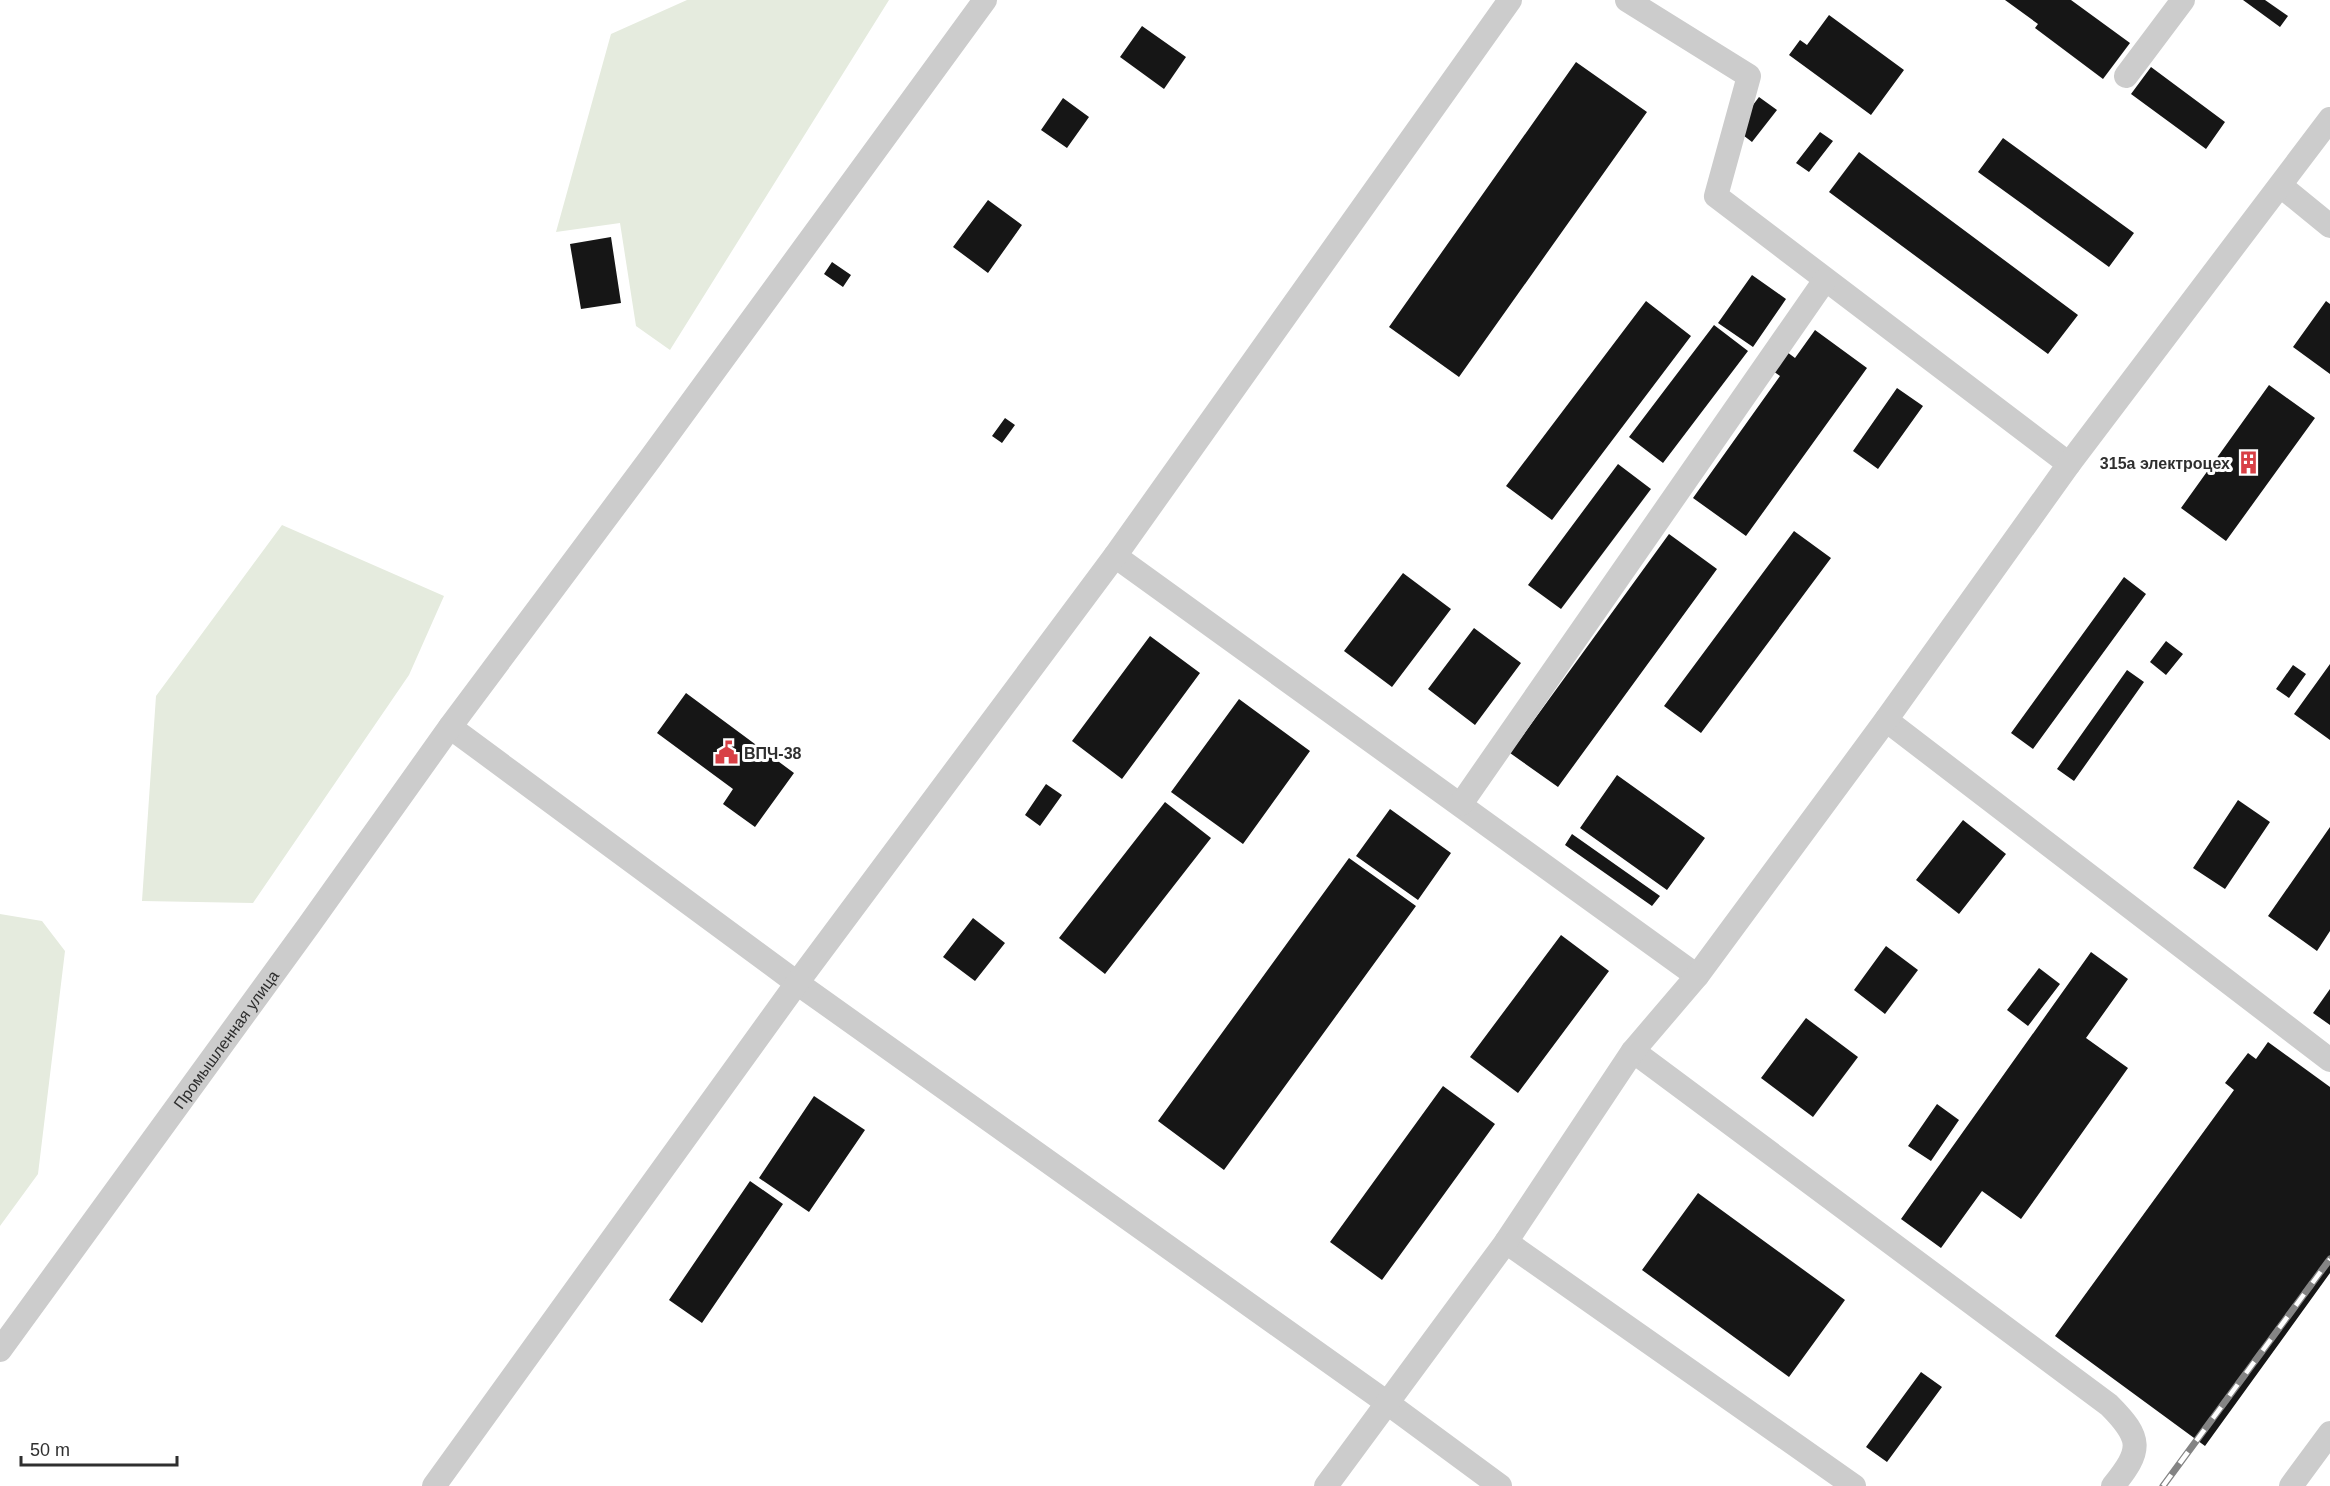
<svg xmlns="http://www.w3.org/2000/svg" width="2330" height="1486" font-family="Arial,sans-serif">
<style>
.green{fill:#e5ebde}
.building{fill:#161616}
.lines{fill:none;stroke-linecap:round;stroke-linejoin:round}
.minor{stroke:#ccc;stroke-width:24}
.rail-casing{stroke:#848484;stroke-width:7}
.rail{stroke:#fff;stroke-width:4.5;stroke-dasharray:14;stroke-linecap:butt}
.labels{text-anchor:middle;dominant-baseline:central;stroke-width:6;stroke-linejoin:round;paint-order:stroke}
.poi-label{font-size:16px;font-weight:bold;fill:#2f2f2f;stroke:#fff;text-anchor:end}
.street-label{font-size:16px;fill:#2f2f2f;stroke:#fff}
</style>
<rect width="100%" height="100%" fill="#fff"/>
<path class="green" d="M687,0H889L670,350L636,326L620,223L556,232L611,34Z
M282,525L444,596L409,675L253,903L142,901L156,696Z
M0,914L42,921L65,951L38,1174L0,1226Z"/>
<path class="building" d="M2005,0H2071L2130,43L2103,79L2035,28L2038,24Z
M2243,0H2265L2288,16L2280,27Z
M1829,15L1904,70L1871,115L1789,55L1800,40L1807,45Z
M1142,26L1186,57L1164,89L1120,57Z
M1576,62L1647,112L1459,377L1389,327Z
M2151,67L2225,122L2206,149L2131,94Z
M1759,97L1777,110L1752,142L1735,129Z
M1063,98L1089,117L1067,148L1041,130Z
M1820,132L1833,141L1809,172L1796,163Z
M2003,138L2134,233L2109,267L1978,172Z
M1859,152L2078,315L2048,354L1829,192Z
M988,200L1022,225L988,273L953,247Z
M611,237L621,303L581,309L570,244Z
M832,262L851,275L843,287L824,274Z
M1752,275L1786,299L1753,347L1718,323Z
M1646,301L1691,336L1552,520L1506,486Z
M2326,301L2330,304V374L2293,347Z
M1714,325L1748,351L1663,463L1629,437Z
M1815,330L1867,368L1746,536L1693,498L1780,376L1773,371L1787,352L1795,358Z
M2269,385L2315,418L2226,541L2181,508Z
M1897,388L1923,406L1878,469L1853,451Z
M1005,418L1015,425L1002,443L992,436Z
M1618,464L1651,489L1561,609L1528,585Z
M1794,531L1831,558L1701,733L1664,706Z
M1669,534L1717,569L1558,787L1510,753Z
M1403,573L1451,609L1392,687L1344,651Z
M2124,577L2146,594L2033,749L2011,733Z
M1474,628L1521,663L1475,725L1428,689Z
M1150,636L1200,673L1122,779L1072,741Z
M2166,641L2183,654L2166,675L2150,662Z
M2330,664V740L2294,714Z
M2293,665L2306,674L2289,698L2276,689Z
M2127,670L2144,682L2074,781L2057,769Z
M686,693L794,773L755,827L723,804L733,789L657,733Z
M1239,699L1310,751L1243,844L1171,792Z
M1617,775L1705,838L1667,890L1580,828Z
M1046,784L1062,795L1040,826L1025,815Z
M2238,800L2270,822L2225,889L2193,868Z
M1165,802L1211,838L1105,974L1059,938Z
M1390,809L1451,853L1418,900L1356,856Z
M1963,820L2006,854L1959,914L1916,880Z
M2330,827V931L2317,951L2268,916Z
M1572,834L1660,896L1652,906L1565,845Z
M1349,858L1416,906L1224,1170L1158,1121Z
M973,918L1005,943L975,981L943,957Z
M1561,935L1609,971L1518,1093L1470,1057Z
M1886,946L1918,970L1885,1014L1854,990Z
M2091,952L2128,979L2086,1038L2128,1068L2021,1219L1982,1191L1941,1248L1901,1219Z
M2039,968L2060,984L2028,1026L2007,1010Z
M2330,989V1025L2313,1013Z
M1806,1018L1858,1057L1813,1117L1761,1078Z
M2268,1042L2330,1087V1273L2205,1446L2055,1336L2234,1090L2225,1083L2248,1053L2256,1059Z
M1443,1086L1495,1124L1382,1280L1330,1242Z
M814,1096L865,1130L809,1212L759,1178Z
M1937,1104L1959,1120L1931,1161L1908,1146Z
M750,1181L783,1204L702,1323L669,1300Z
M1698,1193L1845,1300L1789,1377L1642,1270Z
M1921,1372L1942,1387L1887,1462L1866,1447Z"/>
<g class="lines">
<g class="minor">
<path d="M1627,0L1749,76L1716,196L2069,464"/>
<path d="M2126,76L2183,0"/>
<path d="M2281,186L2330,226"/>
<path d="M1115,556L1697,976"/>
<path d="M1886,720L2330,1060"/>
<path d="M450,727L797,983L1386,1402L1500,1486"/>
<path d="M1461,804L1825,280"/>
<path d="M1633,1051L2109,1405C2143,1439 2142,1450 2113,1486"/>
<path d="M1506,1242L1854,1486"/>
<path id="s1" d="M0,1350L309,925L450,727L650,459L985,0"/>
<path d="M434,1486L797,983L1115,556L1510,0"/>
<path d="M1326,1486L1506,1242L1633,1051L1697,976L1886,720L2069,464L2330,119"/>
<path d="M2291,1486L2330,1433"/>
</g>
<defs>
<path id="rail" d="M2163,1486L2330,1259"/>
</defs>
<use href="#rail" class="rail-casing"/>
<use href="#rail" class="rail"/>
</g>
<defs>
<symbol id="building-bare" viewBox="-9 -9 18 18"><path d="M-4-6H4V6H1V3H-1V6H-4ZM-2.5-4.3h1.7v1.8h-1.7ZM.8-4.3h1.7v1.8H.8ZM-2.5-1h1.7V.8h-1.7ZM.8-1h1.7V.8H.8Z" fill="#d84046" stroke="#fff" stroke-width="2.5" paint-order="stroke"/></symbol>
<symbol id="civic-bare" viewBox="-9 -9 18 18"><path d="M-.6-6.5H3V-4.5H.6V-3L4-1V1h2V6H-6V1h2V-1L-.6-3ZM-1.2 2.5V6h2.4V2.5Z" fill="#d84046" stroke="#fff" stroke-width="2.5" paint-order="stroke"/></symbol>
</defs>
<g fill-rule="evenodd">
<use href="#building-bare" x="2232" y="446" width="33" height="33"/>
<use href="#civic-bare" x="710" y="736" width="33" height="33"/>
</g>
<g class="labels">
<g class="poi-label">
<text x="2230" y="463">315a электроцех</text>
<text x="744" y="753" text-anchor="start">ВПЧ-38</text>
</g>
<g class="street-label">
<text stroke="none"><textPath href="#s1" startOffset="384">Промышленная улица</textPath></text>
</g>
</g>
<path d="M21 1456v9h156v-9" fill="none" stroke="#2f2f2f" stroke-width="3"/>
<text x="30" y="1456" font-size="18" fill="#2f2f2f" stroke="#ffffff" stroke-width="4.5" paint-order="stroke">50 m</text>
</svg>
